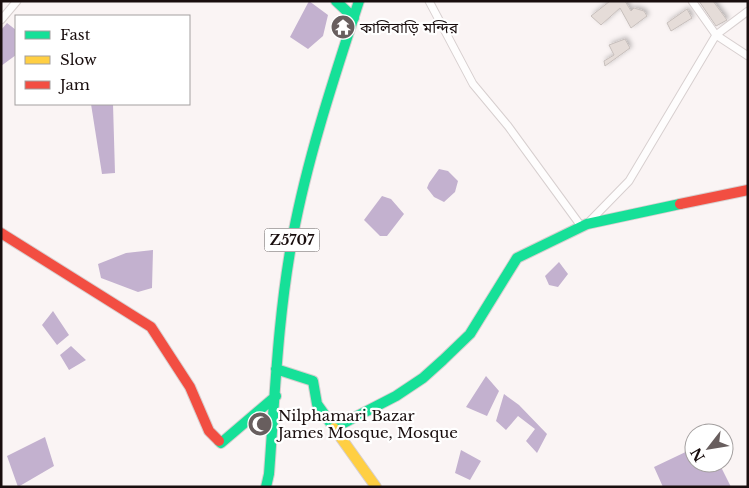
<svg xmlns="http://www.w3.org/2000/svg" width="749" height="488" font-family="'Libre Baskerville','Noto Sans Bengali',serif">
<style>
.water{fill:#c3b1cf}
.building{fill:#e5dcd8;stroke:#c7bfbc;filter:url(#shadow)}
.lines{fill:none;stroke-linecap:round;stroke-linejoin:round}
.street-casing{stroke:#d7cfcf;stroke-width:9}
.fast-casing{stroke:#d7cfcf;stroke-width:12}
.slow-casing{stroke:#d7cfcf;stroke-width:12}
.jam-casing{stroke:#d7cfcf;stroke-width:12}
.street{stroke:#fefdfd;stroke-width:7}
.fast{stroke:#16e098;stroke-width:10}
.slow{stroke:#ffcf43;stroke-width:10}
.jam{stroke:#f24e42;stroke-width:10}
.labels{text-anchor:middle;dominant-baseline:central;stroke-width:4.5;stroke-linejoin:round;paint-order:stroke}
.shield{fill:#fff;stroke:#5e5656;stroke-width:1}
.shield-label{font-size:14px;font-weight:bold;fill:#190e0e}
.poi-label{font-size:15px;fill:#190e0e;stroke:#fff;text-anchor:start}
</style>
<defs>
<filter id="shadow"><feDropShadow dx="2" dy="-2" stdDeviation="2.5" flood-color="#0004"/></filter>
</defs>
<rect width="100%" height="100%" fill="#faf4f4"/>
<path class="water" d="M309,1L328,15L323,36L308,49L290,37Z
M7,23L16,30V55L1,66V30Z
M91,104H113L115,173L102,174Z
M439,169L448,171L458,181L455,192L444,202L434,197L427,188L429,183Z
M382,196L391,199L404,214L387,236H380L364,220Z
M153,250L152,288L138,292L101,278L98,264L126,253Z
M559,262L568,274L558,287L549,285L545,276Z
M53,311L69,335L57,345L42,325Z
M71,346L86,360L69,370L60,355Z
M486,376L499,391L487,416L466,407Z
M504,394L519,405L547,434L537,453L526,441L535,429L518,416L506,430L496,421Z
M45,437L54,466L18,487L7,456Z
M694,448V463H719L731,487H663L654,467Z
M461,450L481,461L470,480L455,473Z"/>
<path class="building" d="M610,1H625L631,11L634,8L644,11L647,16L631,28L620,8L601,25L591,16Z
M699,1H713L727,20L716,26Z
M687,9L692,18L671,31L667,23Z
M625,39L630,48L605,66L604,61L614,55L609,45Z"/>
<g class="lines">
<defs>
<path id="street" d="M429,1L473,84L508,126L581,226
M692,1L716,35L748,56
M1,20L17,1
M587,224L629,181L716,35L748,11"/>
<path id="fast" d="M336,1L354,18
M276,369L313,381L317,404L334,428L396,396L423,378L443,360L470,334L517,258L587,224L680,204
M219,441L221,443L276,396
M266,487L269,474C275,394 278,314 293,235C308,156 334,78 359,1"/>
<path id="slow" d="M334,428L376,487"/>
<path id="jam" d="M680,204L748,190
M1,233L151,327L190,387L209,431L219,441"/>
</defs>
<use href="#street" class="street-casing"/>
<use href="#fast" class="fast-casing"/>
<use href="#slow" class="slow-casing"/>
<use href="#jam" class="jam-casing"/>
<use href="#street" class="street"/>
<use href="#fast" class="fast"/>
<use href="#slow" class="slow"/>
<use href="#jam" class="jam"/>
</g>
<defs>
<symbol id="temple-disc" viewBox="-11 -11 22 22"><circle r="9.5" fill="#685e5e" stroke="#fff"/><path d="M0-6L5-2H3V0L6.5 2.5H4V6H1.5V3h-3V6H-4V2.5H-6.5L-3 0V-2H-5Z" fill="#fff"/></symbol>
<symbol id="mosque-disc" viewBox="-11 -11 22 22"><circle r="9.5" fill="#685e5e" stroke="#fff"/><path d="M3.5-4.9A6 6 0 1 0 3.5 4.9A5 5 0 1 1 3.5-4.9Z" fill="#fff"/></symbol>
</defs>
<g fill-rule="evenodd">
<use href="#temple-disc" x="329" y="13" width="28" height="28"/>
<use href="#mosque-disc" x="246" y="410" width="28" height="28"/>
</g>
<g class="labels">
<rect class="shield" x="264.5" y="228.5" width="55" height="23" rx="4"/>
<g class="shield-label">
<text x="292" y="240">Z5707</text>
</g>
<g class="poi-label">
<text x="360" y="27">কালিবাড়ি মন্দির</text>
<text x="278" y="415">Nilphamari Bazar<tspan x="278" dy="17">James Mosque, Mosque</tspan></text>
</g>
</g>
<rect width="749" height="488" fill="none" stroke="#190e0e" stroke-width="5"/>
<rect x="15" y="15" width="175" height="90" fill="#ffffff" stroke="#a39f9f"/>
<rect x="25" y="31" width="25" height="8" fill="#16e098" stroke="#a39f9f"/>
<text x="60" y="40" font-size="15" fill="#190e0e">Fast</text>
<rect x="25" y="56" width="25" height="8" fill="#ffcf43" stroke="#a39f9f"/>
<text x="60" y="65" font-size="15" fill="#190e0e">Slow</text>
<rect x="25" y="81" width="25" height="8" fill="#f24e42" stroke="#a39f9f"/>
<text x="60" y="90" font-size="15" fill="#190e0e">Jam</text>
<g transform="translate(709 448) rotate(239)"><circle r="24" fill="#ffffff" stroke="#a39f9f"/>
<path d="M0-4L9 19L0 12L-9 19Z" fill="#685e5e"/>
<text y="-8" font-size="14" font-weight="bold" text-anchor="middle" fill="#190e0e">N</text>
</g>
</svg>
